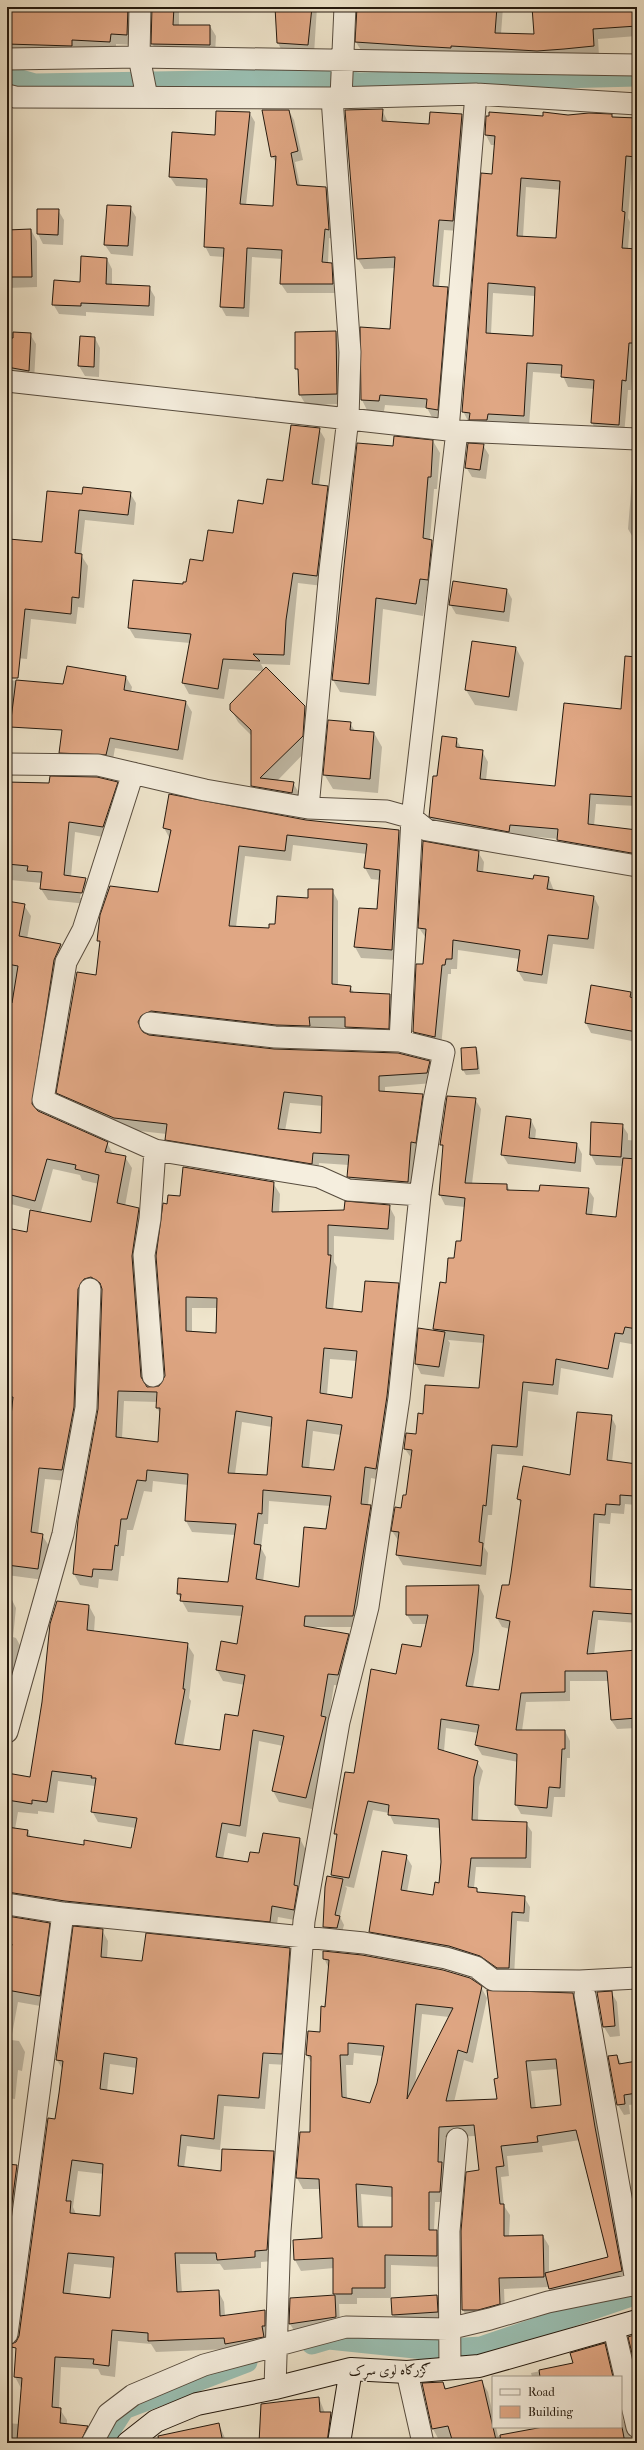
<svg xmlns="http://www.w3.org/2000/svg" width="644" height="2450" font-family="'IM FELL French Canon',Amiri,serif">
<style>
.shadow{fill:#0003;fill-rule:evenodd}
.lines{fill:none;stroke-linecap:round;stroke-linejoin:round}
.canal{stroke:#9abfb2;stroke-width:21}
.building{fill:#e0a784;stroke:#24190e;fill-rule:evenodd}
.street-casing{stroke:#574c3e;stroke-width:23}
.secondary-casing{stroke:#24190e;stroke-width:24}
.street{stroke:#f5eede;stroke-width:21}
.secondary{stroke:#f5eede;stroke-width:22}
.labels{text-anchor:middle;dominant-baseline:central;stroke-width:3;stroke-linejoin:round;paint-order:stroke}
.street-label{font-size:14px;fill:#24190e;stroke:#f5eede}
</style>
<rect width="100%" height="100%" fill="#efe5cc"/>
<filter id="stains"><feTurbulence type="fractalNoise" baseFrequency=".005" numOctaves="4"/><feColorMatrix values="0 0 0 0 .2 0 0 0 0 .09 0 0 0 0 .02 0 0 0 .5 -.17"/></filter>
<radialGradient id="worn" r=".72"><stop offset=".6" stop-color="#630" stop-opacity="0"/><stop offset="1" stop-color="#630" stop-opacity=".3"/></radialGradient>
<path class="shadow" d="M7,7H143L133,45L116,44V52L7,49Z
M153,7H179V26H210L216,36L215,55L158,54L152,43Z
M266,7H317L314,54L283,53L278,43L276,7Z
M356,7H503L501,34L535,35L533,7H637V36L598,39L599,56L362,52L356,42Z
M382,110L388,122L430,126L462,115L468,125L459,231L444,230L439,287L447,288L453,298L443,419H433L427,408L385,405L384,411L367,410L362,400L391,330L396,268L364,269L358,259L346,111Z
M289,111L294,120L303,160L295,162L300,186L326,188L331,197L334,239L329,238L328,264H331L336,273L338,293H287L281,284L283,259L252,257L249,317L226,316L221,307L224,257L210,256L205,246L208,188L176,186L170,177L216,136L249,112L255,122L246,205L274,207L276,163L272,156Z
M568,116L637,117V166H632L628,218L630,222L628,249L637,250V353H634L631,390H628L624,435L598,433L592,423L595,389L568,387L562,374L533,372L529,426L468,421L463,411L493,175L495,145H491L486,135L487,117ZM526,187L561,190L557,239L523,237ZM493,293L535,296L534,337L491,334Z
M130,207L136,217L133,256L111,254L105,245Z
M38,210H58L64,220L63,245L43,244L38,234Z
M7,227L9,231L31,230L37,241V287L7,288Z
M107,259L112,269V285L149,287L155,297L154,316L86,312V316L59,314L53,304Z
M336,332L342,342V404L306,405L300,395V374L296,368Z
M7,333L30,334L36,344L34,381L7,377Z
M95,338L100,348L99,377L85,376L79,366Z
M319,429L325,439L319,486L327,487L333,497L323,586L298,583L290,665L261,664L264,670L305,707L312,720L309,748L277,781L293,783L301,796L299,805L260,798L252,786V736L238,722L231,709L264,671L229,669L224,699L189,694L183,683L190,643L135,638L129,628L187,584L204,562L264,505L284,482Z
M433,441L440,453L437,489H434L430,540L439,552L434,592L427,591L423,616L383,609L376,696L340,692L333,680L394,447Z
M483,445L489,455L486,479L472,477L466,467Z
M632,480H637V539H634L628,529Z
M130,493L136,503L134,525L85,520L81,555L88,566L84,608L78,607L76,624L31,619L27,659L7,657V540L43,543L83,496Z
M635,570H637V625L633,618Z
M507,590L512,599L509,622L456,614L450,604Z
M473,642L516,648L524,663L517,711L475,705L466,690Z
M637,663V806L596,804L594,826L637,831V863L564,850L558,839L436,827L430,816L437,778L456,739L462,749L482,751L488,762L486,780L556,787L622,710Z
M126,677L132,687L131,692L186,702L192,712L183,760L115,748L112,765L66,763L60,752L94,723L7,717V680L64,685Z
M350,723L355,731L374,733L382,747L378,793L333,789L324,774Z
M7,783H117L123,794L109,838L75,832L71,877L85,879L91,891L88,904L48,900L41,889L42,883L10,880L7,896ZM82,888H84L82,898H80Z
M306,821L399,831L405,841L398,960L361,958L355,947L360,909L378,910L380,880L371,879L365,868L367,854L293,845L291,861L245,856L236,927L269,929L309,899L332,890L338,901V986L350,987L355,994L390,995L396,1006L394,1039L352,1038L346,1027H315V1037L146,1026L144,1034L274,1050L429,1062L435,1072L433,1083L385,1087V1092L422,1095L429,1106L414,1193L355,1187L348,1176L349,1165L319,1163L318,1174L173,1150L166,1139L167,1134L121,1129L64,1104L57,1093L96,976L101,944L98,940L159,893L170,839L164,828ZM290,1103L323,1106L322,1134L285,1131Z
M478,852L484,862L483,873L534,880L549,878L554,891L594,897L599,907L594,949L553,944L547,984L524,981L518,971L520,959L458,950L457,969H451V974H448L441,1047L419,1042L414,1032L426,938L419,928Z
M7,902L24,905L31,916L27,939L61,945L67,956L60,972L38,1112L107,1143L113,1154L125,1157L132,1168L125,1206L138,1209L145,1220L138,1268L147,1388L160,1387L166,1376L168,1205L181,1197L273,1183L280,1194L279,1213L345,1211L389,1206L395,1217L394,1240L334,1236V1262L337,1267L333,1310L363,1313L398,1284L405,1295L382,1480L371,1478L368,1505L370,1506L377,1517L359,1627H313L348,1635L355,1646L344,1686L334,1685L328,1723L332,1729L312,1809L279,1802L273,1791L283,1746L259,1741L246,1837L228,1833L223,1859L249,1863L260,1854L300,1839L306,1850L300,1921L278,1917L276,1932L7,1906V1774L31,1778L89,1606L95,1617L94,1632L187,1644L194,1655L189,1698L191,1701L183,1746L221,1751L239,1717L245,1685L223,1681L217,1670L237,1645L242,1616L188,1612L178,1594L229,1583L235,1535L192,1532L186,1521L188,1485L153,1481L152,1492L144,1491L133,1530H127L124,1556H121L118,1581L99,1579L98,1588L80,1585L74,1574L99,1409L103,1291L98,1288L80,1418L68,1481L45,1479L38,1534L42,1535L49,1546L44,1580L7,1575V1229L28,1233L92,1223L99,1184L82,1180L80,1175L53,1169L41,1212L7,1203ZM192,1308H218L217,1334L192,1332ZM330,1359L357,1361L353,1399L327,1395ZM124,1401L157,1402V1408L161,1415L159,1443L122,1438ZM242,1422L272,1427L268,1476L235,1474ZM313,1431L341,1435L335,1471L309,1469ZM269,1501L330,1506L327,1530L299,1588L263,1582L266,1557L261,1548L264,1524H268ZM58,1781L95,1786L92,1811L98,1822L136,1828L132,1849L84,1846L31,1837L28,1831L15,1829L18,1812L38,1814V1811L54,1813Z
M631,993L634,999H637V1042L591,1033L586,1023Z
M476,1048L478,1052L480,1074L466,1075L463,1070L462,1049Z
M475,1099L481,1109L472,1184L507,1185L510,1191L540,1192L588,1189L594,1198L592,1216L617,1218L623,1166L596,1165L591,1155L592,1123L622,1125L628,1134V1140L637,1141V1345L620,1342L613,1378L561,1368L558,1395L528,1391L523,1456L497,1454L492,1515H488L484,1547L488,1553L486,1575L403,1565L397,1555L398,1540L392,1531L407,1496L412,1459L405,1449L417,1435L424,1415L479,1389L484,1343L448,1340L450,1343L444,1377L421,1374L416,1364L435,1332L434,1329L446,1284L462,1242L465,1207L445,1205L440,1195L444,1150L441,1144Z
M531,1120L536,1130L535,1140L577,1144L582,1154L581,1172L508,1164L502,1154ZM529,1128H531L529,1143H527Z
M611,1416L616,1426L612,1462L637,1466V1505L625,1504L624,1514L611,1513L610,1524L599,1523L595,1588L636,1591L637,1623L598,1620L594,1655L637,1651V1728L617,1729L611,1720L608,1681H570V1701L526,1702L522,1731H565L570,1741V1758H567L565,1797H554L552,1817L521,1814L516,1805L518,1762L482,1755L476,1745L478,1733L446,1728L444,1751L477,1762L483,1771L479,1787L478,1821L526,1823L532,1832L531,1868L476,1867L474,1888L479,1893L524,1897L530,1907L529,1922L517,1921L514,1977L375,1941L370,1932L406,1856L412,1866L407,1892L434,1896L440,1884L442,1862L440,1828L394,1824L389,1813L373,1810L354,1888L345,1886L347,1888L340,1917L344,1925L341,1936L329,1934L324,1927L334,1878L332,1875L338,1838L335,1834L354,1774L397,1675L422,1648L427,1624H413L407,1615L479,1586L484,1596L478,1662L473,1687L500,1691L510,1629L502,1627L497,1618L510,1586L521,1504L518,1499L571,1476Z
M7,1596H10L16,1608L13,1637L16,1638L22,1649L7,1707Z
M7,1917L49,1924L55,1935L46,2007L18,2002L11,2040L19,2041L25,2052L22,2071L18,2070L15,2099L7,2098Z
M102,1930L108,1941L107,1959L143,1962L289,1949L296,1960L288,2065L269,2064L265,2109L224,2106L220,2150L187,2146L184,2168L222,2172L274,2152L280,2163L273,2261L261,2262V2268L224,2270L220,2264H180L182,2293L218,2291L224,2302L225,2316L265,2311L271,2322V2337L229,2349L156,2352L151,2344L118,2341L115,2377L101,2375L98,2369L61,2367L59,2408L67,2420V2425L87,2427L93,2438L91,2443H7V2423L19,2424L21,2388L15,2377L17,2342L56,2120L63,2070L57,2060ZM110,2064L137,2068L134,2095L107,2091ZM78,2171L104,2174L101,2217L76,2214L73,2207ZM74,2264L114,2268L111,2299L70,2295Z
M324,1958L481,1987L487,1998L473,2063L464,2060L454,2102L498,2100L499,2079L573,1994L579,2004L627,2281L556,2299L549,2287L504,2289L505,2314L469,2321L463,2310L462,2232L480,2171L476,2136L445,2137L444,2167L447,2173L446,2202H435L434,2231H436L442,2242L443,2267L391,2265V2298H357V2304H339L340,2325L295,2332L290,2324L291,2299L336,2296L334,2268L301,2271L295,2260L294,2241L323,2239L320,2189H303L297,2178L301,2133H311L312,2064L307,2055L308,2032L321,2033L329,1969ZM422,2014L449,2017L415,2085ZM354,2053L383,2056L378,2083L370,2104L347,2099L346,2065H353ZM558,2069L563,2106L536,2109L531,2071ZM580,2140L609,2258L549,2273V2246L543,2236H509L510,2215L504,2206L501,2177L509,2176L507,2156L543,2152L542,2146ZM361,2194L393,2197V2228H363Z
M611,1992L617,2002L620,2036L610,2037L604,2027Z
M617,2056L622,2065L637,2062V2104L629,2105L630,2114L624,2115L618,2105Z
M7,2165L17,2166L23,2177L7,2299Z
M437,2296L443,2306V2322L399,2325L393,2315Z
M605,2344L612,2356L616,2377H532L531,2373L574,2364Z
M482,2382L488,2392L493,2415V2427H496L498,2436L542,2427H621V2415L630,2437L637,2439V2443H455L453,2437L439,2440L433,2429L423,2384L443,2383L447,2390Z
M319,2398L325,2413H331L336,2423L333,2443H259Z
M219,2424L227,2443H161Z"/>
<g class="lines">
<path class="canal" d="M7,76L35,84L323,79L359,83L637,76
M312,2344L329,2339L434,2350L481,2347L637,2294
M102,2443L124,2409L247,2362"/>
</g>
<path class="building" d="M7,7L55,10V7H128L127,35L111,34L110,42L72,40V46L7,44Z
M152,7H174L173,25H210V45L151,44Z
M275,7H312L308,45L277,43Z
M357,7H497L495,33L534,34L532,7H637V26L593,29L594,46L564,49L537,51L451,46V48L415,46L355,42Z
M383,109L382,121L429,124L430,112L462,114L453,221L439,220L433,286L448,287L438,410L426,408L427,399L380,395L379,401L361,400L360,327L390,329L395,257L357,259L345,110Z
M262,110H289L298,151L291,153L297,185L326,187L329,230L325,229L322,262L332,263L333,284H280L282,250L247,248L244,308L220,307L224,248L204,247L207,179L169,177L172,132L215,135L216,111L250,112L240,204L273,206L276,156L271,157Z
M489,112L543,116V112L568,115L589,113L612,114V117L637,118L636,157L626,156L622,211L625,212L622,248L637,249V343H629L626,381L622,380L619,425L591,423L594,380L561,377L562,365L527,363L524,416L488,414L487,420H469L470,413L462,412L481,173L492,174L495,136L485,135L486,116H489ZM521,178L560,181L556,238L517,236ZM488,283L535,287L533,336L486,333Z
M107,205L131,206L128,246L104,245Z
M37,209H59L58,235L37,234Z
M31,229L32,277H7V230Z
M81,256L107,258L106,284L150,286L149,306L81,303V306L52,305L54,280L80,282Z
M336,331L337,394L299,395L298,369H295V332Z
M13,332L31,333L29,371L7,367V338H13Z
M80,336L95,337L94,367L78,366Z
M291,425L320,428L312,484L328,486L317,576L293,573L286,620L284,655L253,654L260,661L223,659L218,689L182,683L191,634L128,628L133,580L183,584V582H186L190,559L203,561L208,530L233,533L238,500L263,504L267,479L283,481Z
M394,436L433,440L431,477H428L423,538L432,540L428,580L420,579L416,604L376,598L369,684L332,680L357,443L393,446Z
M468,443L484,444L480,470L465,468Z
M83,487L131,492L128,515L79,510L75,553L82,554L79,598L72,597L71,614L25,609L18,678H7L9,539L42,542L47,491L82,494Z
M453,581L507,589L504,612L449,605Z
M472,641L516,647L509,697L465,690Z
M625,656L637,657V797L590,794L588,824L637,830V854L557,840L558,829L510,825L509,832L429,817L433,776H437L442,736L457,738L456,747L483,750L480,779L555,786L564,703L621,709Z
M67,666L126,676L124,690L186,701L178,750L110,738L106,755L59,753L62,730L10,727L16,680L63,684Z
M266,667L305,706L303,736L260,778L294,782L292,793L251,786V730L230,710V704Z
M328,720L351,722L350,730L374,732L370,779L323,775Z
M50,776L97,777L118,782L103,827L69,822L64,875L86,878L82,893L40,889L42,872L27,871L28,866L7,864V782L49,783Z
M169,794L306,820L399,830L392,950L354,947L359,908L377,909L380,870L364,868L367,844L287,835L285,851L239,846L229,926L269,928V924H275L277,896L308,898V889H333L332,984L351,986L350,992L390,994L389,1029L345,1027V1017H309L310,1026L276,1025L151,1011L141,1016L138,1022L143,1032L149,1035L274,1049L398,1053L430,1061L427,1073L379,1076V1091L423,1094L416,1143L411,1142L408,1182L347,1177L349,1155L313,1153L312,1164L165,1140L167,1124L114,1118L56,1093L77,972L96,975L100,941H97L100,915L110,886L158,892L171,830L163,828ZM284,1092L322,1096L321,1133L278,1129Z
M423,841L479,851L477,871L533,879L534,875L549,877L547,889L594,896L588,939L548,935L542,975L517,971L520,950L453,940L452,959H446L445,965H442L435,1037L413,1032L416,964H423L426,929L418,928Z
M7,901L25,904L19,936L61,944L54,960L32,1104L38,1111L108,1142L105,1152L126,1156L117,1203L139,1208L132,1256L141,1377L147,1387L159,1386L165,1376L156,1256L163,1203L167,1204L168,1195L180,1196L183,1167L274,1182L272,1212L344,1210L345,1201L390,1205L388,1229L328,1225V1255H331L326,1308L362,1312L365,1281L399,1283L387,1396L376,1469L365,1467L361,1504L371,1505L353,1616H305L304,1626L349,1634L338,1675L328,1674L321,1716L326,1717L306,1798L272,1791L284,1736L253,1730L240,1826L222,1823L216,1857L248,1862L250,1852L259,1853L263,1833L300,1838L294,1885L298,1886L294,1910L272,1906L270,1922L65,1901L7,1892V1827L28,1830L27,1836L84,1845V1840L131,1848L137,1818L91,1812L96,1778H91L92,1776L52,1771L47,1802L32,1800V1804L7,1800V1773L30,1777L42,1702L50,1624L57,1601L89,1605L87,1630L188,1643L183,1689H185L175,1744L220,1750L225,1714L238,1716L245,1675L216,1670L221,1641L237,1644L243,1606L180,1601L181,1594H177L178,1578L228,1582L236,1524L185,1521L188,1474L147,1470L146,1481L137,1480L127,1519H121L118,1546L115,1545L112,1570L93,1569L92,1577L73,1574L78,1520L98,1409L102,1289L100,1283L91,1277L84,1279L78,1289L74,1407L62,1470L39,1468L31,1532L43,1534L38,1569L7,1565V1454L13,1397H7V1228L27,1232L30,1210L91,1222L99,1175L75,1169L76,1165L47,1159L35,1201L7,1194V1061L11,1039L7,1038V1002L12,1003L18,966L7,964ZM186,1297L217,1298L216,1333L186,1331ZM324,1348L357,1351L352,1398L320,1393ZM118,1391L157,1392L156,1408H160L158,1442L116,1437ZM236,1411L272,1417L267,1475L228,1473ZM307,1420L342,1425L334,1470L302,1467ZM263,1490L331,1496L326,1529L304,1527L299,1587L256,1579L261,1545L254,1544L258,1513L262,1514Z
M591,985L631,992L630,997L637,999V1032L585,1023Z
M476,1047L478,1069L462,1070L461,1048Z
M447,1096L476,1098L465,1183L507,1184V1190L539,1191L540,1185L589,1188L586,1214L616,1217L623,1158L637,1159V1329L625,1327L623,1334L615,1333L608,1369L556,1359L553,1385L523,1382L517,1447L492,1445L486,1506L483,1505L479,1542L483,1543L481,1566L396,1555L399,1532L391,1531L395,1507L401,1508L403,1495H406L412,1450L404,1449L406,1433L416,1434L418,1413L423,1414L425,1385L479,1388L484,1335L433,1329L440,1282L446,1283L448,1258H454L456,1241H461L465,1198L439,1195L443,1145H440Z
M506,1116L531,1119L529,1138L577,1143L575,1163L501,1155Z
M591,1122L623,1124L621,1157L590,1155Z
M418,1328L445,1332L439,1367L415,1364Z
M577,1412L612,1415L607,1460L637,1464L634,1496L620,1495V1505L606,1504L605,1515L594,1514L590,1587L636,1590L634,1614L593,1611L587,1654L637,1650V1718L611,1720L607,1671H565V1692L521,1693L516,1730H565V1749H562L560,1788L549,1787L547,1808L515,1805L517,1754L475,1745L479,1725L441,1719L438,1749L478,1761L474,1777L472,1820L527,1822L526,1858H471L468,1887L477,1888V1892L525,1896L524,1913L512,1912L509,1968H497L480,1956L449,1946L369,1932L382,1851L407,1855L401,1890L433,1895L435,1882L439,1883L441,1862L439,1819L388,1815L389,1805L368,1801L349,1878L331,1875L337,1834H334L345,1772L354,1773L371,1669L396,1674L402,1644L421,1647L428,1615H406V1586L479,1585L473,1652L466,1686L499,1690L510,1621L496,1618L502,1585H509L511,1573L521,1500L517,1499L523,1466L570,1475Z
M327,1876L343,1879L335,1915L340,1916L337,1928L323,1927L325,1887Z
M7,1916L50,1923L40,1996L7,1990V1968L12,1944L7,1943Z
M73,1926L103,1929L101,1957L142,1961L146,1933L290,1948L282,2054L263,2053L259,2098L218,2095L214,2139L181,2135L178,2166L221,2171L222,2149L274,2151L267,2250L255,2251V2257L217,2260L216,2253H175L177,2292L219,2290L220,2316L265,2310V2326H262L264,2337L225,2344L224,2338L148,2341V2333L112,2330L109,2366L93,2364L94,2359L55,2357L52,2407L61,2408L60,2423L88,2426L80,2443H51L17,2440L22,2378L14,2377L16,2348L7,2346L16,2342L19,2336L48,2118L55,2119L59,2093L63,2061L56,2060ZM104,2053L137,2058L133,2094L100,2089ZM72,2160L103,2164L100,2216L70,2213L71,2201H66ZM68,2253L114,2257L110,2298L63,2293Z
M323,1951L362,1955L443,1970L470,1978L482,1986L467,2053L458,2050L446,2101L497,2099L494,2079L498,2078L487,1990L573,1993L595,2127L622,2271L549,2289L545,2273L608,2257L576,2130L537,2136L538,2142L501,2146L504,2166L496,2167L500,2204H504V2236L543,2235L544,2277L499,2278L500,2304L478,2310H462L461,2231L466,2172L479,2170L474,2125L439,2127L438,2162H442L440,2192H429V2230H437V2256L385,2255V2288H352V2294H333V2258L294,2260L293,2240L322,2238L319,2179L296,2178L300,2132H310L311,2056L306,2055L308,2031L320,2032L321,2006L325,2007L329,1960L323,1959ZM416,2004L453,2008L407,2099ZM348,2043L384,2046L377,2083L370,2103L342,2097L340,2055H348ZM556,2059L561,2105L531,2108L526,2061ZM356,2184L392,2187V2227H358Z
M612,1991L615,2026L603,2027L597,1992Z
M617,2055L619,2064L637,2061V2093L624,2095L625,2104L617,2105L608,2056Z
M7,2164L17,2165L8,2232H7Z
M335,2295L336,2317L289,2324L290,2298Z
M437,2295L438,2312L392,2315L391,2298Z
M637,2334V2374L628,2337Z
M605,2343L613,2377H540L539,2370L573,2363L570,2353Z
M482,2380L496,2440L485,2443H453L448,2426L432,2429L422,2383L443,2382L445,2389Z
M319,2397L320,2412H331L327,2443H259L261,2404Z
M219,2423L223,2443H159L158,2436Z
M543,2427H622L625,2443H501L500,2435Z"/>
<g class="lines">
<defs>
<path id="street" d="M140,7L139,57L147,97
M7,59L139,57L637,65
M7,95L15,97L332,98L476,94L637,104
M341,97L345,7
M7,381L457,431L637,439
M448,430L476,94
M7,764L98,765L205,790L308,808L387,811L412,818L427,830L637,866
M133,773L83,930L66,962L43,1100L155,1150L319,1177L348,1190L420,1195
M308,808L330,570L348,418L350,352L332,98
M150,1023L275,1037L400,1041L444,1052L434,1100L420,1195L399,1398L368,1607L339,1722L304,1921L280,2231L275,2388
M400,1041L412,818L457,431
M153,1376L144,1255L150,1219L155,1150
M7,1732L63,1534L86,1408L90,1289
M7,1904L63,1913L364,1943L446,1958L476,1967L493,1980L580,1981L637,1978
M585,1995L637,2287
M614,2329L637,2427
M7,2334L63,1913
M450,2368L449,2231L457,2139
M407,2372L423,2443
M92,2443L108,2414L133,2395L204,2365L346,2327L448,2329L490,2319L548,2302L637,2284"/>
<path id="secondary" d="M128,2443L156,2421L197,2404L275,2388L351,2369L407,2372L479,2366L637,2321
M339,2443L351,2369"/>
</defs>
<use href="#street" class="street-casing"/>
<use href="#secondary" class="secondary-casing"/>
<use href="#street" class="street"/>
<use href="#secondary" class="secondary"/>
</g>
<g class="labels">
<g class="street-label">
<text transform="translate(390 2370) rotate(-1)">ګزرګاه لوی سړک</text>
</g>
</g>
<rect width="644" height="2450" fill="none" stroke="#efe5cc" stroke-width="24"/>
<rect x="8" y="8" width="628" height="2434" fill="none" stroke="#24190e" stroke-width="2"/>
<rect x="12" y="12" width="620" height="2426" fill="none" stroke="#24190e"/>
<rect x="492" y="2376" width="130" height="52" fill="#f5eede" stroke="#a1998b"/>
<rect x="500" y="2389" width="20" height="6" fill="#f5eede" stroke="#a1998b"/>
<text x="528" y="2396" font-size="12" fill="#24190e">Road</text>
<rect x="500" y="2406" width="20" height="12" fill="#e0a784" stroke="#a1998b"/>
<text x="528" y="2416" font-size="12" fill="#24190e">Building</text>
<rect width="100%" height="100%" filter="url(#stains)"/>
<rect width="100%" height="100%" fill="url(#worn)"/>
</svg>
